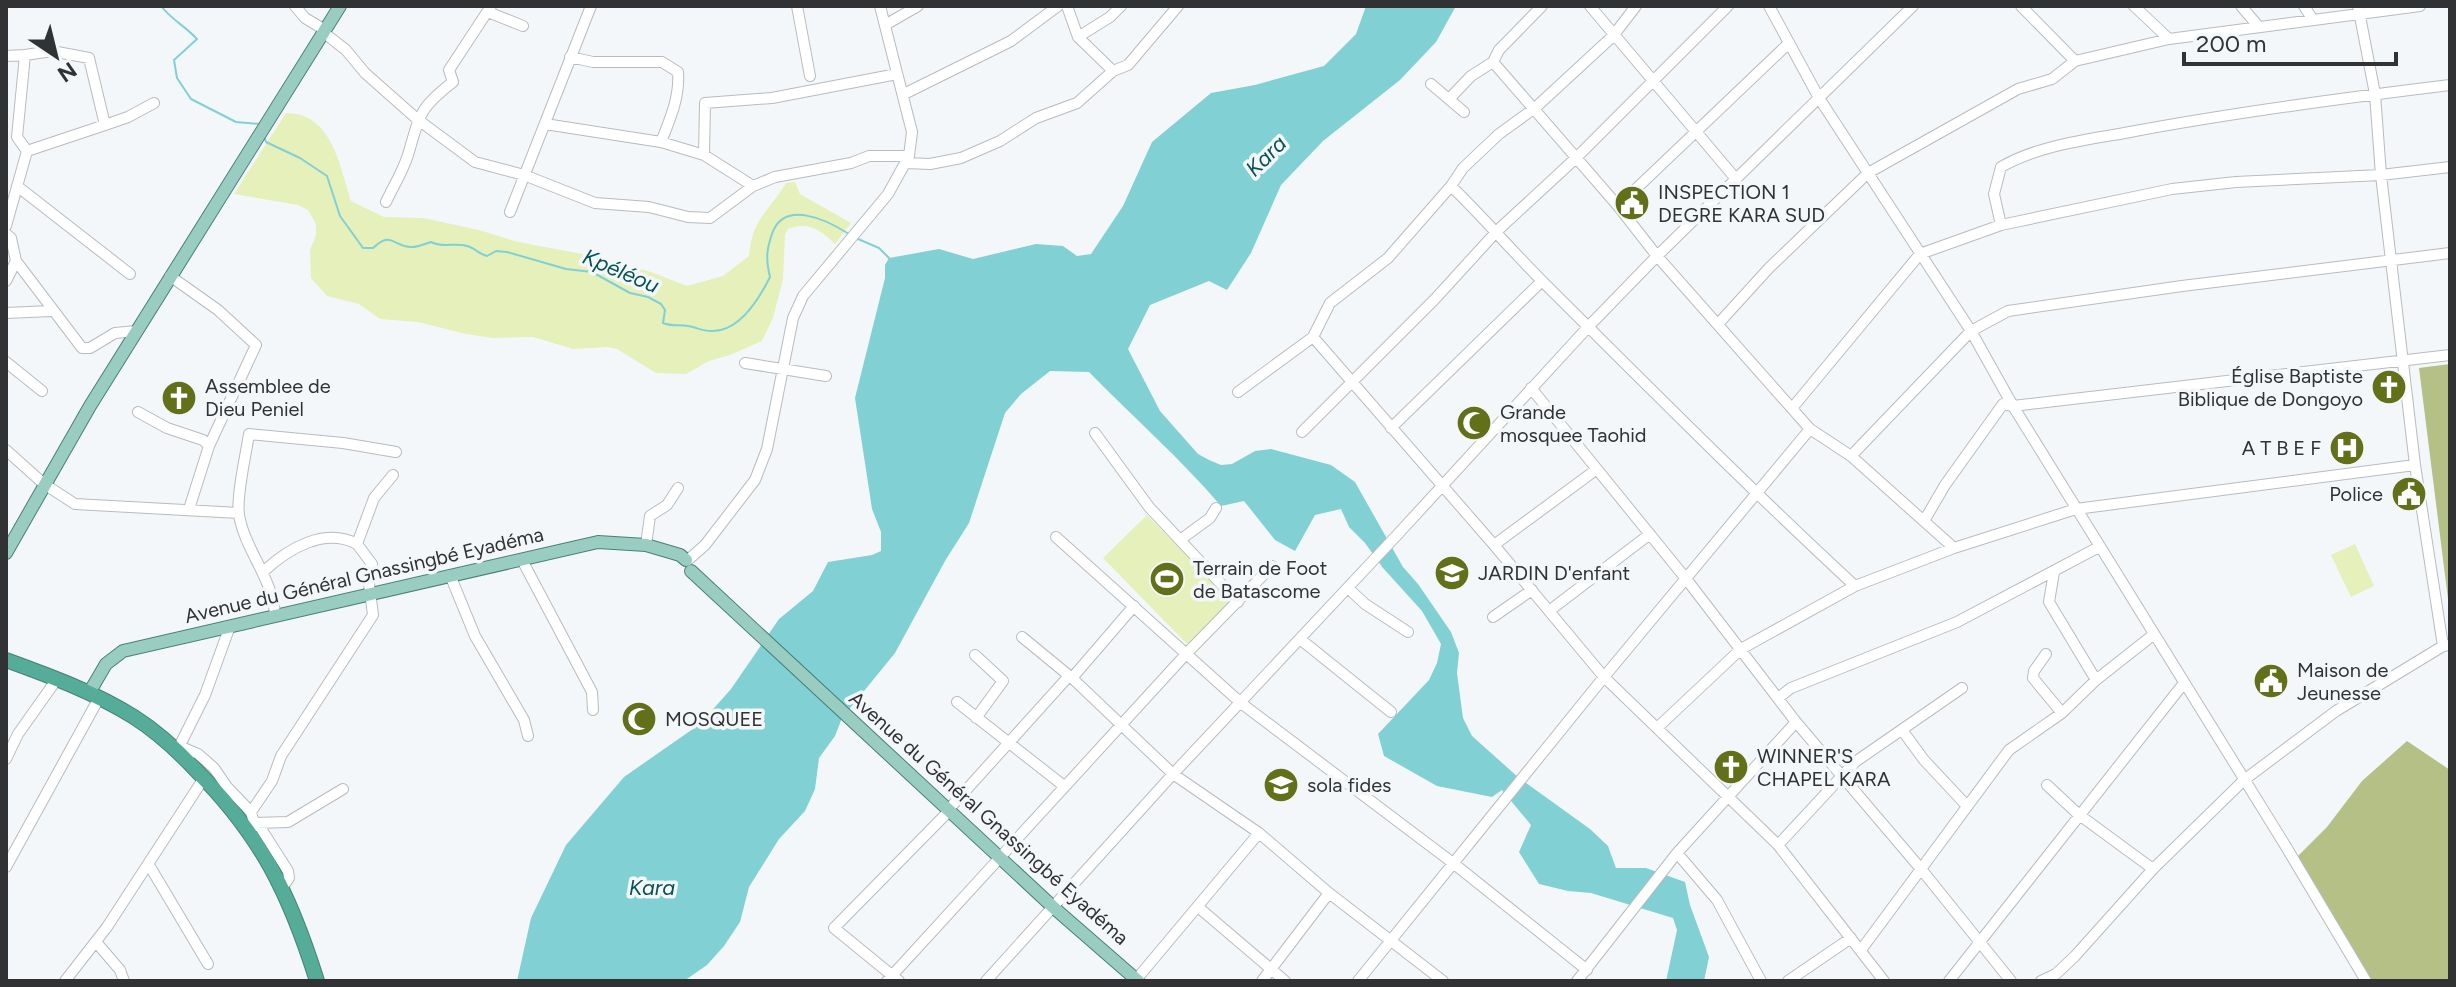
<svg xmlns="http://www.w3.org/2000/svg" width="2456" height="987" font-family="Figtree,sans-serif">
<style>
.green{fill:#e5f0bb}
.forest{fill:#b4c085}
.water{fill:#80d0d4}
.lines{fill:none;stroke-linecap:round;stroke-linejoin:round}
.stream{stroke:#80d0d4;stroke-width:2}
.minor-casing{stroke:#b8bbbf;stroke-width:12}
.major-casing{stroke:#488175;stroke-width:14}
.highway-casing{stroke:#488175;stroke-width:16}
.minor{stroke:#fff;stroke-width:10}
.major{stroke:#99cdc1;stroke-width:12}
.highway{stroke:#55ac98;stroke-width:14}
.labels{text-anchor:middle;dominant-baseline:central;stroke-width:7;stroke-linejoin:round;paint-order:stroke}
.poi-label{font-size:20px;fill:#313233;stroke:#f4f7fa;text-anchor:start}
.street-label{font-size:20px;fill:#313233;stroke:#f4f7fa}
.water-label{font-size:22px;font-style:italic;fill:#075255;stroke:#f4f7fa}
</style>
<rect width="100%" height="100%" fill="#f4f7fa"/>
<path class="green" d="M286,113C332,113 340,166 351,201L384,217L423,218L479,230L518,242L588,255L651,272L687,286L723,276L749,256C752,218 768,213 786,183L795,182L800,194L851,223L835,244C820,230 809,221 788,229L785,235L783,279L773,318L762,341L730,355L709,361L686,374L656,373L617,349L608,347L573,349L533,337L492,338L466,334L418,322L380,319L359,304L327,296L311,278L310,250L316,235V224L308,210L298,205L234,194Z
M1147,515L1232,601L1187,644L1103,558Z
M2355,544L2374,586L2351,597L2331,555Z"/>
<path class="forest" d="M2450,364V615L2419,368Z
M2407,741L2450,770V981H2372L2298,856L2327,827L2362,781Z"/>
<path class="water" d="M1366,6H1456L1436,42L1400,80L1323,141L1281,185L1251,253L1227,290L1209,281L1150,305L1128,349L1160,411L1198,454L1209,460L1221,465L1232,464L1255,451L1271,449L1331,465L1355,482L1403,567L1418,584L1451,632L1459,653L1457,673L1463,718L1472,736L1519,778L1590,829L1608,846L1616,868H1646L1685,882L1690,905L1709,957L1704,981H1666L1677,930L1673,918L1591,893L1568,891L1539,884L1519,852L1531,825L1502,790L1492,797L1437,786L1384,756L1378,734L1429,680L1437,663L1441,644L1422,611L1383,568L1365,543L1349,527L1341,509L1315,515L1295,551L1275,540L1244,501L1221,506C1180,458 1133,417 1089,372L1050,371L1021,394L1005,413L969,523L945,561L895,653L842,718L835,736L819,758L815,789L805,811L779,839L749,887L740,922L724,946L707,965L684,981H517L531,918L566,845L624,777L700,724L731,689L779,619L813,591L828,562L872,555L881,551V532L872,509L855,398L885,278V265L889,258L939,249L973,259L1036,244L1063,246L1077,256L1091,254L1123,206L1152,142L1211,93L1255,85L1324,66L1356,34Z"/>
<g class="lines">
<path class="stream" d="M161,6C172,20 185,26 197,39L174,60L177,78L191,99L236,122L260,124
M264,137L266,142L300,158L327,176L340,216L363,248H373C392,231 391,245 410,247C417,248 424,244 431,242C444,249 457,241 470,247C477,250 479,254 487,256L496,251L507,252L566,269L592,272L630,293L648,297L661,304L665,310L663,323C672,327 679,324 688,326C696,327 704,332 713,331C740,331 759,299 770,277C766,260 766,251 772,234C784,199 827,220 849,234
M858,239L879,248L889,258"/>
<defs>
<path id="minor" d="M295,6L305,18L325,30
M797,6L810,76
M1067,6L1078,37L1113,71
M1590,6L1736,179
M1769,6L1819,98L1971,331L2013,406L2285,845L2366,981
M2021,6L2075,61
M2134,6L2169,39L2420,6
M2241,6L2259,27
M2304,6L2313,20
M2358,6L2375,94L2381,175L2415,465L2443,646
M488,12L523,26
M885,25L918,6
M323,32L346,50L365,73L417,119L475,162L524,175L595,203L649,207L688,217L710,218L753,186L775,177L851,163L869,156H909
M1078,37L1110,17L1121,6
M25,55L52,51L89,58L105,125L27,151
M6,56L25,55L17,137L27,151L6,226
M570,57L593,62H662L678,72C680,97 670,119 661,142
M1431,84L1464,112
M904,94L1011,41L1058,6
M1450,98L1471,76L1493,62L1499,50L1542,6
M545,124L661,142L704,155L753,186
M105,125L128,117L154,103
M704,155L705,103L772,98L897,74
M907,163L930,164L961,158L1000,141L1036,118L1077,103L1113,71L1128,65L1178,6
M17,186L130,274
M1451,186C1484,218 1513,252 1544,283C1647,385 1749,488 1855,586
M386,202C393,187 403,171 408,155C420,115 418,109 453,82L449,70L491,6
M1618,206L1789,43
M510,212L591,6
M2001,225L1994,194L2001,167C2039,145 2087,140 2130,132C2236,112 2343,98 2450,85
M6,234L11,238L16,261L6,281
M16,261L82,348H90L115,333L137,331
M170,276L218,310L256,345L209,446L189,509
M6,313L51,311
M1718,324L1769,268L1868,173L2018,89L2052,79L2075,61L2169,39
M1313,337L1494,545L1604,677L1778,845L1884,981
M6,362L42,391
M745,363L826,376
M1531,388L1687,580L1796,722L1921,869L2011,981
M1238,392L1313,337L1330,303L1388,258L1451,186L1463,168L1499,134L1535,108L1613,36L1636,6
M1793,407L1920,254L2001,225L2172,189L2236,182L2381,175L2450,167
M138,412L167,428L203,440L209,446
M1391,428L1542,281
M1810,429L1851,456L1954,548
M1302,432L1435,299L1497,231L1576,158L1728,6
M1095,433L1149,507L1238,602
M6,450L44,484L75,504L239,513
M1851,456L1971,331L2008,311L2182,286L2450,253
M1924,521L1945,485L2003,404L2013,406L2450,355
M1056,537L1241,703L1453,863L1587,970
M1180,540L1210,518L1216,508
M646,545L650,516L667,505L678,488
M1494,545L1597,469
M522,560L592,692L593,710
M688,560L705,545L755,480L767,449L793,318L803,296L888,194L909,156L912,132L880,6
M264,571C289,548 325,527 357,544
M2054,572L2049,602L2096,680
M450,575L475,636L524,720L528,736
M1348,588L1365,604L1408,632
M1549,611L1650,534
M275,614C272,577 245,550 239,515C236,497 246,454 249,434L343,443L396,452
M1493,617L1532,590
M1022,637L1072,678L1173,774L1259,833L1329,893L1443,981
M1300,639L1391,712
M2046,654L2034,671L2033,678L2062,713
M975,655L1003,681L976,718
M1072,678L1134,606
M1778,698L1791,688L1957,622L2099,547
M957,702L1064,786
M1657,728L1741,649L1855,586L1954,548L2076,509L2415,465
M1902,730L1924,760L1967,806
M179,746L198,754L214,768L227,787L251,812L254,823L250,831
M177,751L205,695L230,626
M6,759L18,734L57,679
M2047,785L2078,814L2153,869
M949,809L1069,676
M251,812L272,781L281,756L373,615L368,576L372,564L357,544L374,498L393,475
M254,823L288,822L343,789
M258,824L288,871L289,878L282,888
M1778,845L1855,762L1962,688
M1677,853L1717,900L1761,981
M149,865L208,964
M6,867L99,698
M1198,907L1285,981
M96,942L120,970L124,981
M1861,950L2009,750L2062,713L2096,680L2153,635
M65,981L107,927L204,778
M887,981L1187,653L1272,566
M899,981L834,928L950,810
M986,981L1173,774L1398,534L1589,326L1657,256L1913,6
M1135,981L1259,833
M1262,981L1329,893
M1358,981L1604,677L1810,429L1657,256L1618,206L1493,62
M1577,981L1677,853L1796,722
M1788,981L1851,938
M1949,981L2184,683
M2041,981L2056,974L2075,956L2153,869L2244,780L2336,711L2443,646L2450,645"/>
<path id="major" d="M6,553L90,406L340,6
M691,571L1053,907L1138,981
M89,693L106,664L123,651L598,542L646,545L680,555L686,560"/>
<path id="highway" d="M6,660C50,676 94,692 134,717C156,731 176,749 194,768C261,835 289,892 317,981"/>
</defs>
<use href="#minor" class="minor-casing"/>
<use href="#major" class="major-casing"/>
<use href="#highway" class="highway-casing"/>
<use href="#minor" class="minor"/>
<use href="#major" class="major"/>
<use href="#highway" class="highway"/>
</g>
<defs>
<symbol id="civic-disc" viewBox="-11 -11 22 22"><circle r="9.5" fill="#63701a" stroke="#f4f7fa"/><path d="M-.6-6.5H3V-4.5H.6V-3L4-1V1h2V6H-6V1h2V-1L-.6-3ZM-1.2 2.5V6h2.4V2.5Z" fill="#fff"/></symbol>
<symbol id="church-disc" viewBox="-11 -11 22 22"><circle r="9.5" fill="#63701a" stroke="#f4f7fa"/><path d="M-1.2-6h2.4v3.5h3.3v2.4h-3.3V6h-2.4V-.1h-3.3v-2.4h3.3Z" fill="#fff"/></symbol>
<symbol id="mosque-disc" viewBox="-11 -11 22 22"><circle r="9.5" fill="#63701a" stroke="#f4f7fa"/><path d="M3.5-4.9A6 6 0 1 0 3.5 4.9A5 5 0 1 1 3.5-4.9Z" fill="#fff"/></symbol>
<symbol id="hospital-disc" viewBox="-11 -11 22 22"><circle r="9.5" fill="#63701a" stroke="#f4f7fa"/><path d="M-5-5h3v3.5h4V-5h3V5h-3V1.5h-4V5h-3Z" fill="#fff"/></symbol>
<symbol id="school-disc" viewBox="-11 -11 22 22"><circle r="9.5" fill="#63701a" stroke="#f4f7fa"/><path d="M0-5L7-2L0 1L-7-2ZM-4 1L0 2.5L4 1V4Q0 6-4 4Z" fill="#fff"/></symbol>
<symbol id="stadium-disc" viewBox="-11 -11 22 22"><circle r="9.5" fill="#63701a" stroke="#f4f7fa"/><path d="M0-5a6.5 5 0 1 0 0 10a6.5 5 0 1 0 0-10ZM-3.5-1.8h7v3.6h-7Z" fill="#fff"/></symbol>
</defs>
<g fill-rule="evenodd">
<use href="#civic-disc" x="1612" y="183" width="40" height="40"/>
<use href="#church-disc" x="2369" y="367" width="40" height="40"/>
<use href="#church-disc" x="159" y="378" width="40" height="40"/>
<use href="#mosque-disc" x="1454" y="403" width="40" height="40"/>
<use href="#hospital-disc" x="2327" y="428" width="40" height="40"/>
<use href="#civic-disc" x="2389" y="474" width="40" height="40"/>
<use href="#school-disc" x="1432" y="553" width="40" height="40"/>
<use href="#stadium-disc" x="1147" y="559" width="40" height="40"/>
<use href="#civic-disc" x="2251" y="661" width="40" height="40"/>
<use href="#mosque-disc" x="619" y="699" width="40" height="40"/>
<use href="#church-disc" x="1711" y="747" width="40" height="40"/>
<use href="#school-disc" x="1261" y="765" width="40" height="40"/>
</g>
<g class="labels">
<g class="poi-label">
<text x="1658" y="192">INSPECTION 1<tspan x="1658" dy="23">DEGRE KARA SUD</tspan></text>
<text x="2363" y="376" text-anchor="end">Église Baptiste<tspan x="2363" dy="23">Biblique de Dongoyo</tspan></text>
<text x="205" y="386">Assemblee de<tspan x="205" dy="23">Dieu Peniel</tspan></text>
<text x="1500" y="412">Grande<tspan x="1500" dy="23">mosquee Taohid</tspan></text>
<text x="2321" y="448" text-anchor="end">A T B E F</text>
<text x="2383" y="494" text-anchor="end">Police</text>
<text x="1193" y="568">Terrain de Foot<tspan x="1193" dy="23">de Batascome</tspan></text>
<text x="1478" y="573">JARDIN D'enfant</text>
<text x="2297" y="670">Maison de<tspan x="2297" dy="23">Jeunesse</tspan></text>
<text x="665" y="719">MOSQUEE</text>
<text x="1757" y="756">WINNER'S<tspan x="1757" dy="23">CHAPEL KARA</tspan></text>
<text x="1307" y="785">sola fides</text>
</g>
<g class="street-label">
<text transform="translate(364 575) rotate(-13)">Avenue du Général Gnassingbé Eyadéma</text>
<text transform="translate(989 818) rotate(42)">Avenue du Général Gnassingbé Eyadéma</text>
</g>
<g class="water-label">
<text transform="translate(1266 156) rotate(-45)">Kara</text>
<text transform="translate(621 271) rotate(23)">Kpéléou</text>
<text x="652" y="887">Kara</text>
</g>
</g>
<rect width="2456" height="987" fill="none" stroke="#313233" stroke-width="16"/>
<g transform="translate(56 56) rotate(145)" stroke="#f4f7fa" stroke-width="6" paint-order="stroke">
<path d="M0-6L14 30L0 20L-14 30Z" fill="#313233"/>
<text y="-12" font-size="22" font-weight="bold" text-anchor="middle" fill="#313233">N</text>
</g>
<path d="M2184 52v12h212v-12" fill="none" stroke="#313233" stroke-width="4"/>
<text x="2196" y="52" font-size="24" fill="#313233" stroke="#f4f7fa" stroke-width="6" paint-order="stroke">200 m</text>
</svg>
